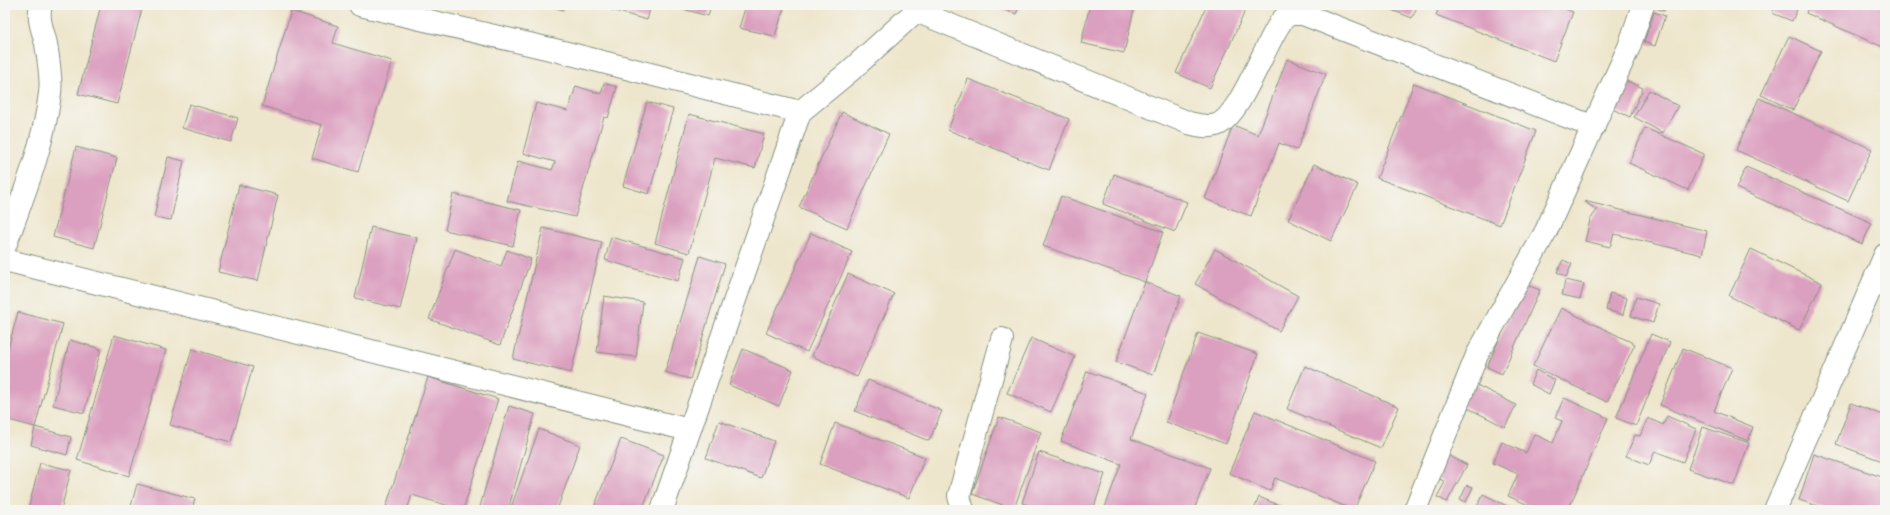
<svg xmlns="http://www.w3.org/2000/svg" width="1890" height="515" font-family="'IM FELL English',serif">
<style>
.building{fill:#db9fbf}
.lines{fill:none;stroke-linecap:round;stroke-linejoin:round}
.minor-casing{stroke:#869280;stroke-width:24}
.minor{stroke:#fff;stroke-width:22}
</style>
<rect width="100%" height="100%" fill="#f6f6f2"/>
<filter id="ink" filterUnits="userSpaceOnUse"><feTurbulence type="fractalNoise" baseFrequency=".025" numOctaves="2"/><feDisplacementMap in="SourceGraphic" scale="8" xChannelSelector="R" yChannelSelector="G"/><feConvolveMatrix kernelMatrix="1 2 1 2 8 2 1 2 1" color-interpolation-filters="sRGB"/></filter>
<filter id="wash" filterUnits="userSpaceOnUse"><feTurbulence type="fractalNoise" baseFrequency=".012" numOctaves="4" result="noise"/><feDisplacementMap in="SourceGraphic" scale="16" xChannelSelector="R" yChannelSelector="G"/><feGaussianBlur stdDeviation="0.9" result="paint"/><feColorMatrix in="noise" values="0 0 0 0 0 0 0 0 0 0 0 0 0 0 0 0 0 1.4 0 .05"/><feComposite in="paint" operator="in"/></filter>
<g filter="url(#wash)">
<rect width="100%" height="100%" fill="#eee6cc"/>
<g id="blocks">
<path class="building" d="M101,5H143L117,104L78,94Z
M545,5H564L563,10Z
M594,5H651L647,20Z
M669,5H711L708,16Z
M746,5H785L775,36L739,28Z
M990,5H1020L1016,14Z
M1090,5H1135L1124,53L1081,43Z
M1207,5H1236L1246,9L1210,88L1176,73Z
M1379,5H1418L1412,18Z
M1440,5H1554L1573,12L1554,61L1436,15Z
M1654,5H1667L1664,11L1653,7Z
M1776,5H1799L1792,21L1772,13Z
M1809,5H1885V48L1806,13Z
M291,11L338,26L333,43L392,61L358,172L312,158L322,125L262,106Z
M1654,12L1665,16L1655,46L1644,42Z
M1789,36L1821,51L1793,110L1761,95Z
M1287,59L1326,74L1297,150L1279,143L1251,216L1205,199L1233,125L1258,135Z
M968,79L1069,119L1049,170L948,130Z
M1622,79L1643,88L1630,117L1610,108Z
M604,83L617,87L608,118L604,117L575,217L507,201L518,161L552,170L555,162L523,153L536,103L568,111L576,86L601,94Z
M1414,83L1536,131L1500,225L1377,178Z
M1649,90L1678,106L1663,133L1634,117Z
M1759,98L1872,149L1848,201L1736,150Z
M647,102L673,109L649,194L623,186Z
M189,104L238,118L231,142L182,128Z
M842,112L889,134L847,228L799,207Z
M689,114L764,134L755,168L715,158L689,253L655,243Z
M1645,128L1704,154L1688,190L1629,163Z
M76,147L117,158L94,248L53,237Z
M168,157L184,161L171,220L154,217Z
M1314,164L1358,185L1331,241L1288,220Z
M1746,167L1872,223L1862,244L1736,188Z
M1114,174L1187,202L1175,232L1103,204Z
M239,185L278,195L258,281L218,272Z
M453,194L521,210L513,246L445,230Z
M1061,196L1163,232L1145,282L1181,296L1153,375L1116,362L1145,282L1043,246Z
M1584,201L1707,231L1702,255L1614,234L1610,247L1585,241L1590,220L1597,210Z
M371,227L417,238L400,309L355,298Z
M543,228L602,242L571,373L513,359Z
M811,233L852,252L807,352L766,333Z
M611,237L685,258L678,281L605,260Z
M455,249L501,266L507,250L531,259L500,345L429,319Z
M1215,249L1298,296L1279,331L1195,284Z
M1751,249L1822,283L1799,330L1729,296Z
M700,256L725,264L690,379L665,372Z
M1563,260L1572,264L1566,277L1557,272Z
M848,274L894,294L857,377L812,356Z
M1565,280L1584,284L1580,299L1562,295Z
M1524,284L1540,290L1502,374L1487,367Z
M1610,293L1627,298L1623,315L1606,310Z
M604,296L643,302L636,357L597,352Z
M1636,297L1659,304L1653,323L1631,316Z
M1561,308L1635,344L1607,402L1533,366Z
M18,312L63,324L35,427L5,419V360Z
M1885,315V326L1881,325Z
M1198,333L1258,354L1226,444L1166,422Z
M1651,334L1670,342L1636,426L1616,418Z
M114,335L166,350L129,476L77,460Z
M1031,338L1075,357L1051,412L1007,393Z
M70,340L101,349L84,413L53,405Z
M1683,348L1732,368L1714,411L1753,427L1748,441L1660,405Z
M192,349L253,367L231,442L170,425Z
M743,349L793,370L779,406L729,385Z
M1305,366L1399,407L1381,448L1287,409Z
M1536,370L1555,380L1549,394L1530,384Z
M1087,371L1148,393L1131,439L1210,468L1194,510H1104L1121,464L1061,441Z
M428,377L498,399L463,510L412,495L407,510H385Z
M868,380L942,411L929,441L855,411Z
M1473,383L1516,405L1505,427L1462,405Z
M1564,398L1608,418L1568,510H1534L1535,508L1508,496L1518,474L1493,463L1502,442L1526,453L1534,434L1553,443L1562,421L1555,418Z
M1851,403L1885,416V462L1836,444Z
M509,406L535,414L508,510H479Z
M1255,411L1375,461L1354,510L1275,478L1270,491L1229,473Z
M1667,416L1696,429L1683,462L1655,451L1649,465L1626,456L1635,435L1640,436L1648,418L1663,425Z
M999,417L1041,432L1014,509L972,494Z
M719,421L774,441L761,478L706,458Z
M835,423L925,457L909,498L820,464Z
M35,427L71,437L67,455L31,445Z
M1703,427L1749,443L1734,485L1688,469Z
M539,429L580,445L557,510H510Z
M621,439L664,455L642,510H593Z
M1039,452L1105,474L1093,510H1043L1022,503Z
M1446,454L1467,465L1447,502L1437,497L1445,482L1435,476Z
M1814,454L1885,478V510H1830L1799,500Z
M40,463L71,470L61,510H28Z
M137,484L195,499L192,510H130Z
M1467,485L1473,487L1466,502L1460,500Z
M1483,494L1515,510L1476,509Z
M1259,497L1291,510H1254Z"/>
</g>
</g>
<g filter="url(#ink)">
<use href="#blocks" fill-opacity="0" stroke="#869280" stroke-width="1"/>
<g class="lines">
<defs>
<path id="minor" d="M360,5L559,51L800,112
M916,11L1189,123C1198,125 1206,128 1216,125C1239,118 1264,47 1279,25C1281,20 1286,17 1289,14H1303L1594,127
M5,246C23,196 44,145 50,93C52,80 48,56 46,44C43,30 37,19 41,5
M5,260L689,430
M662,510L800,112L850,71L916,11L918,5
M963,510L959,496L1002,339
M1415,510L1477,355L1546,231L1629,47L1643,5
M1775,510L1885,255"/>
</defs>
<use href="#minor" class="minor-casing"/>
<use href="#minor" class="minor"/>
</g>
</g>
<rect width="1890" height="515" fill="none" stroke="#f6f6f2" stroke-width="20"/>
</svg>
